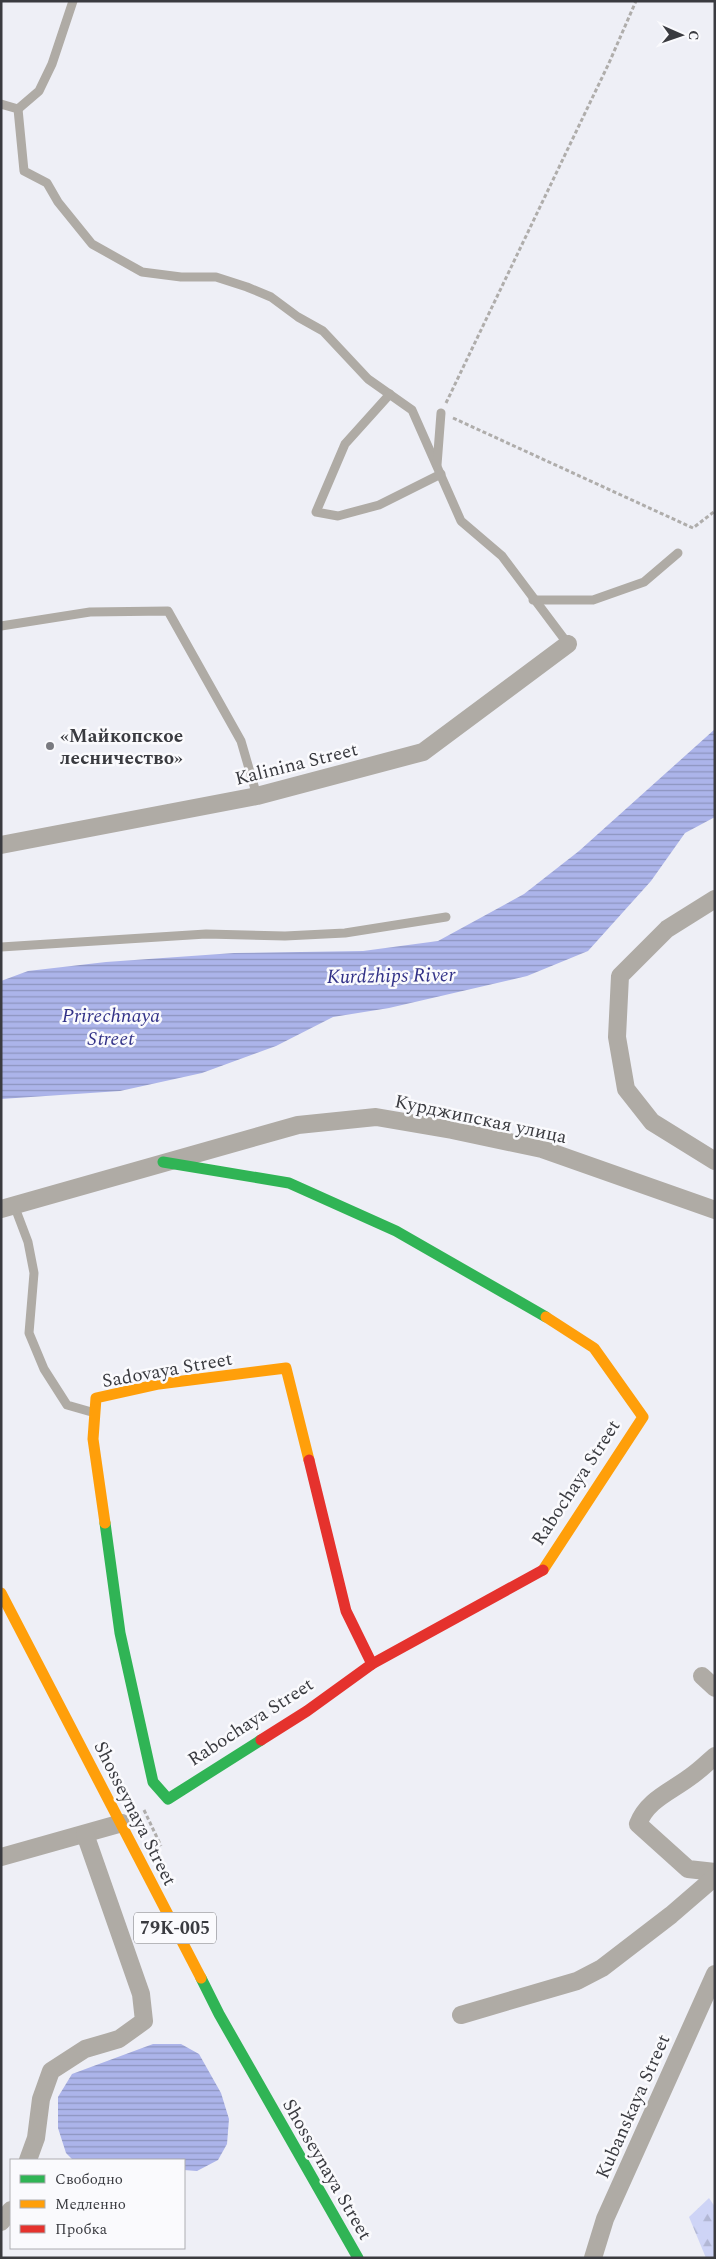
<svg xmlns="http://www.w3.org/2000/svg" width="716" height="2259" viewBox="0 0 716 2259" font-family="Spectral,serif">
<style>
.forest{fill:url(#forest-firs)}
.water{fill:url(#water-rules)}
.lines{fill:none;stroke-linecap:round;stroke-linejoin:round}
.path{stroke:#afadab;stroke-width:3;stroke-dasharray:4 2.5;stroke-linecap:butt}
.lane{stroke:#afaba5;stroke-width:9}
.street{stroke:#afaba5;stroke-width:18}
.fast{stroke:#30b455;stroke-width:11}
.slow{stroke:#ff9f0a;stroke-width:11}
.jam{stroke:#e5322d;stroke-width:11}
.poi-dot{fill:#797a80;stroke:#fafafd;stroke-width:2}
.labels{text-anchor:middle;stroke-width:5;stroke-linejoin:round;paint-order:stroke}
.shield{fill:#fafafd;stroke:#747479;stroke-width:1}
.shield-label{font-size:18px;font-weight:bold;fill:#3a3b40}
.poi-label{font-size:19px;font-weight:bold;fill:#3a3b40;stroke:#fafafd;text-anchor:start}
.street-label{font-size:19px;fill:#3a3b40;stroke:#fafafd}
.water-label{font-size:20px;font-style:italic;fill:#323288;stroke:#fafafd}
</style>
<defs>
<pattern id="forest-firs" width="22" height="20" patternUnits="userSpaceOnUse" patternTransform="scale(1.25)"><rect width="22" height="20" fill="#ced4f6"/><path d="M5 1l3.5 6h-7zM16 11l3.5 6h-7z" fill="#b2b7d4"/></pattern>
<pattern id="water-rules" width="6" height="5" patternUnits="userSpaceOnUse" patternTransform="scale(1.25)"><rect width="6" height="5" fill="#acb4ea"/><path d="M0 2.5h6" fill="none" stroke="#8d94bf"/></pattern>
</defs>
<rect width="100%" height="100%" fill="#eeeff6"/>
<polygon class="forest" points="709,2198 715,2207 715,2258 706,2258 689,2217"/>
<g class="water">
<polygon points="715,729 715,817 685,833 651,881 588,951 527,976 389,1008 333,1017 276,1046 202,1073 120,1091 1,1099 1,981 28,971 106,962 234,953 363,951 438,941 524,894 579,851"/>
<polygon points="153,2044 181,2044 199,2054 221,2093 229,2119 227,2144 218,2160 197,2171 184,2170 184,2160 73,2160 66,2153 58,2128 58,2097 72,2074"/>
</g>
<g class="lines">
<g class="path">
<polyline points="446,403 609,63 636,1"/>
<polyline points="453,418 693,528 715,511"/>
<polyline points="144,1810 161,1846"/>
</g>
<g class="lane">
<polyline points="1,104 18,109 24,171 47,183 58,202 92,244 142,272 181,277 216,277 247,287 271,297 298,317 323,331 368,379 412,410 461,521 502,556 568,644"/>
<polyline points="18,109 39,91 52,64 73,1"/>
<polyline points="390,394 345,444 316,512 338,516 379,505 441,474"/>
<polyline points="437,465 441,413"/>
<polyline points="533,600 593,600 644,582 678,553"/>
<polyline points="1,626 90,612 168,611 241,741 257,796"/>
<polyline points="1,947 206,934 285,936 345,933 446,917"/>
<polyline points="14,1205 28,1242 34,1273 29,1333 44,1369 67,1405 95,1413"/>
</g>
<g class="street">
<polyline points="1,845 257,796 423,752 568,644"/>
<polyline points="715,899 667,929 620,976 617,1037 626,1089 652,1122 715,1161"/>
<polyline points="1,1209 298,1125 376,1117 452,1130 542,1149 715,1210"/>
<polyline points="702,1676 715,1688"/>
<path d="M 715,1756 C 707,1763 699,1771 690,1777 C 670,1792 647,1800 638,1824 L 688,1869 L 715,1872"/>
<polyline points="1,1857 122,1823"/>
<polyline points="461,2015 577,1981 602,1968 671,1915 715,1877"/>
<polyline points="28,2160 36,2138 41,2099 51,2071 85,2049 119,2039 144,2021 141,1994 85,1834"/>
<polyline points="1,2222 11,2210"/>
<polyline points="593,2258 605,2219 715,1974"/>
</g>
<g class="fast">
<polyline points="163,1162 289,1183 396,1231 546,1317"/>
<polyline points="105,1523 120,1633 153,1782 168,1799 261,1740"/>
<polyline points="201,1978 219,2014 358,2258"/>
</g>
<g class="slow">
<polyline points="105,1523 93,1439 96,1398 159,1384 286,1368 309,1460"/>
<polyline points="543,1570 643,1417 594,1348 546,1317"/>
<polyline points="1,1593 201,1978"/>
</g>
<g class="jam">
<polyline points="309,1460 346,1611 372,1664"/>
<polyline points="261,1740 307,1711 372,1664 543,1570"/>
</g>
</g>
<circle class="poi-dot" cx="50" cy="746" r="5"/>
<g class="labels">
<rect class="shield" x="134" y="1912.5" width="82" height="31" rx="4"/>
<g class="shield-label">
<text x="175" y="1934">79К-005</text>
</g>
<g class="poi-label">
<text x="60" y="742">«Майкопское<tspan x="60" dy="22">лесничество»</tspan></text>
</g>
<g class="street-label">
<text transform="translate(296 763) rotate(-14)" y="7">Kalinina Street</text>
<text transform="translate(481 1118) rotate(12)" y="7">Курджипская улица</text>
<text transform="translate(167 1369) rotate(-10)" y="7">Sadovaya Street</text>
<text transform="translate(575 1482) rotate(-57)" y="7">Rabochaya Street</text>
<text transform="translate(250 1721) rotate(-33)" y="7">Rabochaya Street</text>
<text transform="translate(136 1813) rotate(63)" y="7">Shosseynaya Street</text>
<text transform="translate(632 2106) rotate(-66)" y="7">Kubanskaya Street</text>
<text transform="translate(328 2169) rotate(60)" y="7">Shosseynaya Street</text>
</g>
<g class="water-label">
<text transform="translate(391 975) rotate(-1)" y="7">Kurdzhips River</text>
<text x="111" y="1022">Prirechnaya<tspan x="111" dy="23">Street</tspan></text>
</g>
</g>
<rect width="716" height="2259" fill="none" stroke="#3a3b40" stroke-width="5"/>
<rect x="10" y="2159" width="175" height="90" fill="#fafafd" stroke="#adaeb1"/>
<rect x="20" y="2175" width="25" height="8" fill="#30b455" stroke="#adaeb1"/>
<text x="55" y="2184" font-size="15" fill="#3a3b40">Свободно</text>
<rect x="20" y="2200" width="25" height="8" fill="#ff9f0a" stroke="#adaeb1"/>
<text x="55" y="2209" font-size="15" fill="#3a3b40">Медленно</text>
<rect x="20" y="2225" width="25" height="8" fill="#e5322d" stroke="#adaeb1"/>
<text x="55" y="2234" font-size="15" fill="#3a3b40">Пробка</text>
<g transform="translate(681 35) rotate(92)" stroke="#fafafd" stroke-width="4" paint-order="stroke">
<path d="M0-4L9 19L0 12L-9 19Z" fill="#3a3b40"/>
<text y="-8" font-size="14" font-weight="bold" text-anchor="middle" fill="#3a3b40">С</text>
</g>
</svg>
